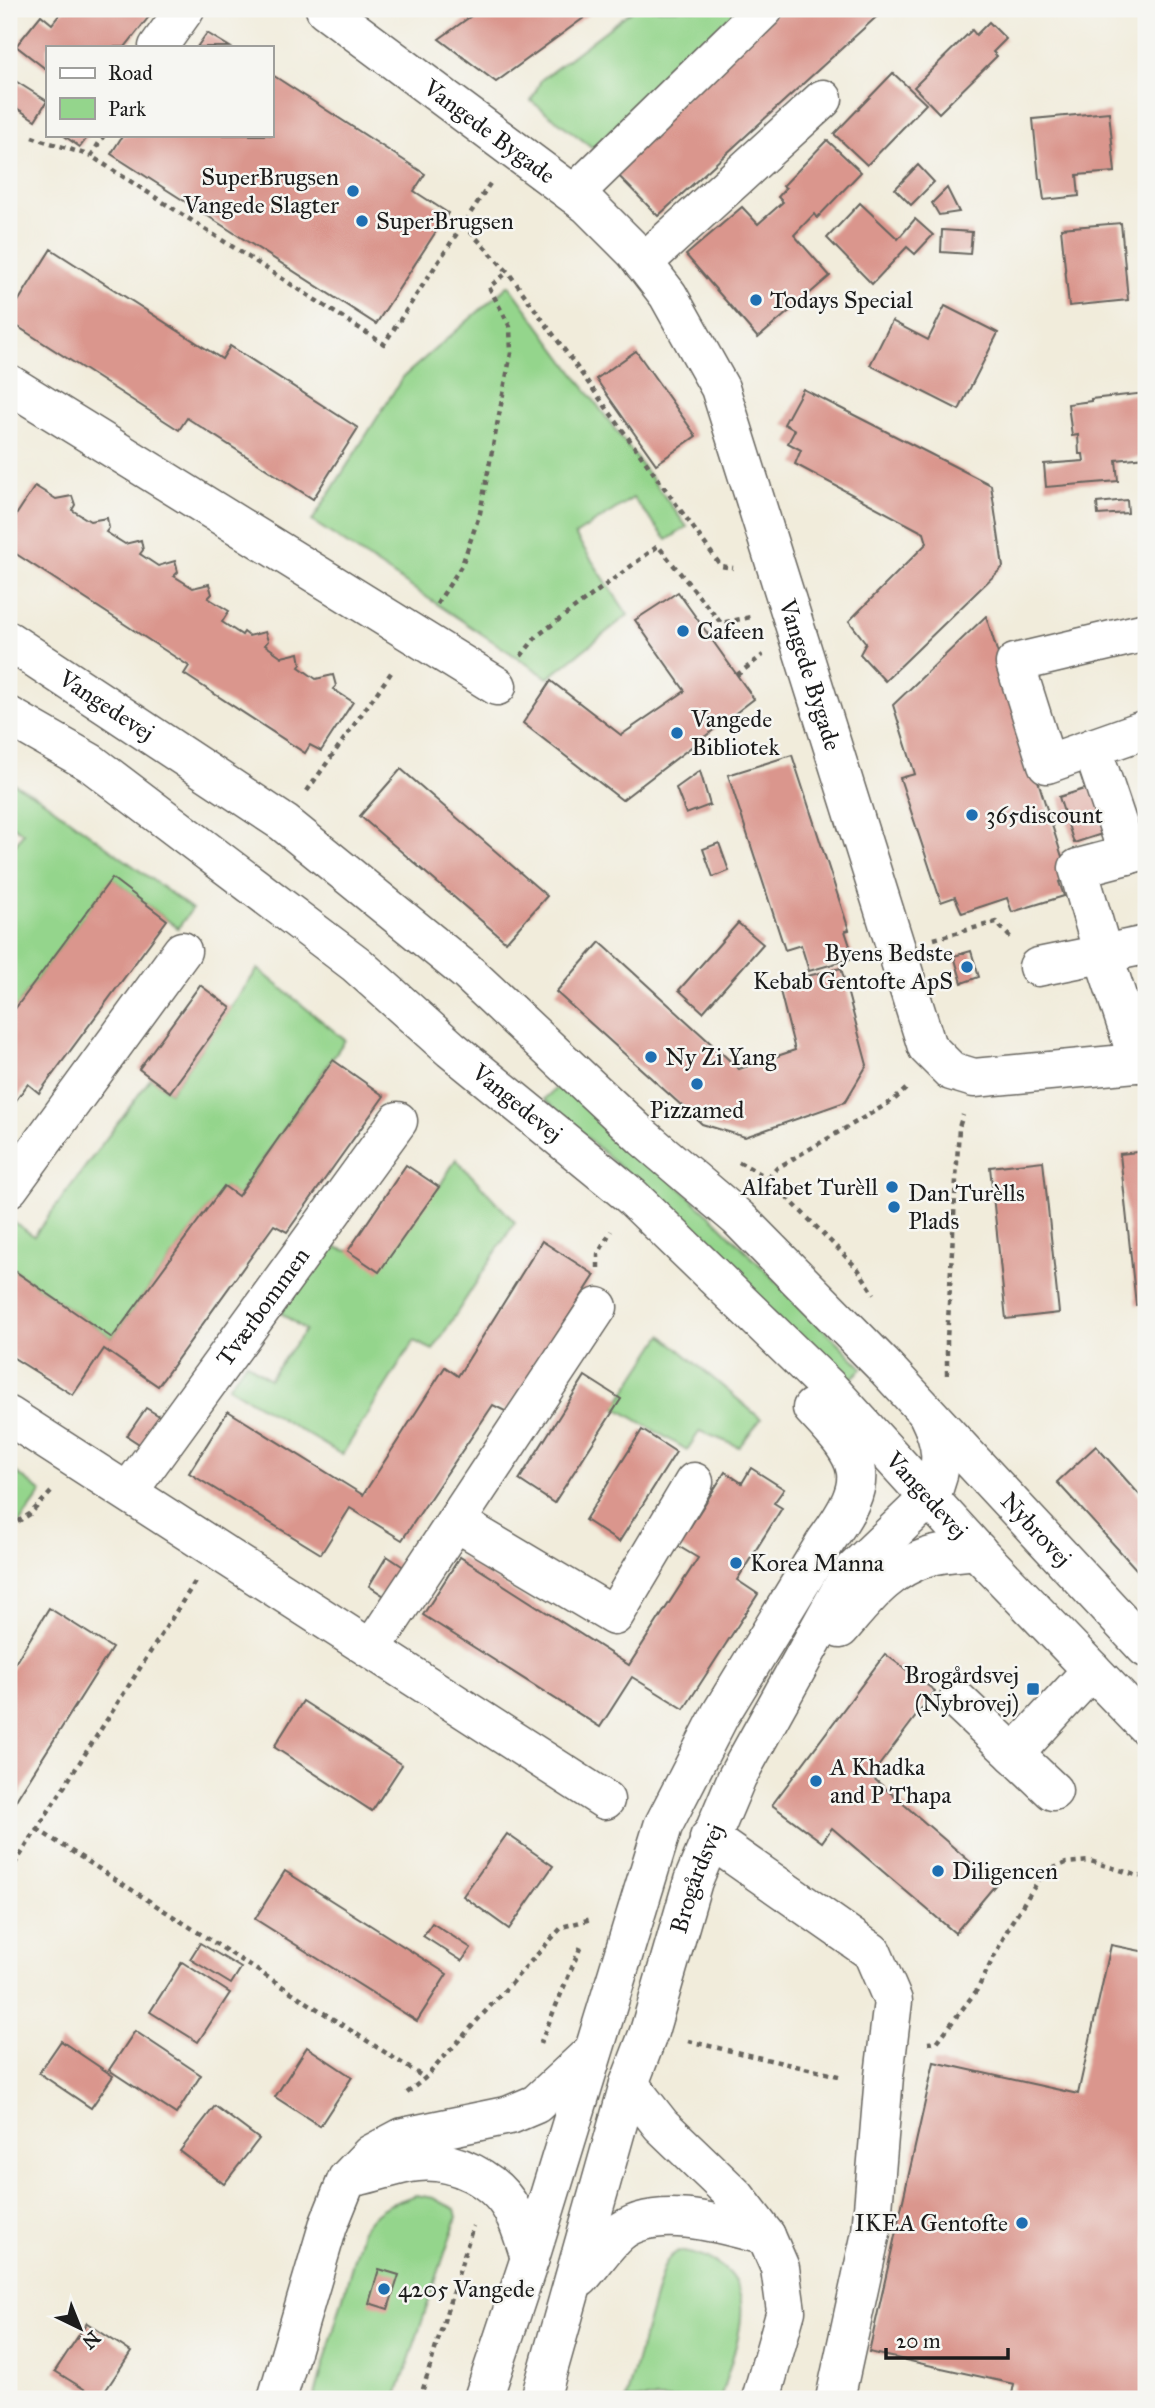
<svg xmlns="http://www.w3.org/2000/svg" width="1155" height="2408" viewBox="0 0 1155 2408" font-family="'IM FELL Great Primer',serif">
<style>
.green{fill:#94d58c;stroke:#587854;stroke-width:2}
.building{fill:#da968d}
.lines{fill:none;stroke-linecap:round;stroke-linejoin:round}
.minor-casing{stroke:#67655f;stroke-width:41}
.path{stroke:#67655f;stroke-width:4.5;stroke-dasharray:5 5;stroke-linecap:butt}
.minor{stroke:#fff;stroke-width:38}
.poi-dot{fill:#1f6fb2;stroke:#f6f6f2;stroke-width:2.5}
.labels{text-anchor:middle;stroke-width:5;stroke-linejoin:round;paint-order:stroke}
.street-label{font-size:24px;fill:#1c1c1c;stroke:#f6f6f2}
.poi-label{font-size:24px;fill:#1c1c1c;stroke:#f6f6f2;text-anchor:start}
</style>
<rect width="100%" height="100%" fill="#f6f6f2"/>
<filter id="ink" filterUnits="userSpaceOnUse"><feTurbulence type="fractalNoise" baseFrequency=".0143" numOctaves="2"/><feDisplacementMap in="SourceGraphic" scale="14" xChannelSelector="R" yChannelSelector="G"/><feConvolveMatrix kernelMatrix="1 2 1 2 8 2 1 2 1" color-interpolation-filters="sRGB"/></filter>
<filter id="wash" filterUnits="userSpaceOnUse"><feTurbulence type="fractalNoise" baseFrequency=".00686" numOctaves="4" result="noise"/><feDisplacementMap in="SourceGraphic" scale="28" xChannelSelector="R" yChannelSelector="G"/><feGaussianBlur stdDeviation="1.57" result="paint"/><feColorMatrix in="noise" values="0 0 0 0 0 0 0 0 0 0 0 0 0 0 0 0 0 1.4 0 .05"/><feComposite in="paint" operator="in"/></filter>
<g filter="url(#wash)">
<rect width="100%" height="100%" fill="#f1ecdb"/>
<g class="green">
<polygon points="634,9 745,9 593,148 531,101 541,80"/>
<polygon points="509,285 687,527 667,540 633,498 575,535 628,615 548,678 312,521 403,377"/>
<polygon points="9,781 39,797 192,909 178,928 112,879 9,1017 9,853 23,833 9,823"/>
<polygon points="258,969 345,1040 238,1196 224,1187 112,1338 9,1267 9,1222 11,1220 34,1236 151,1078 170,1092"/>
<polygon points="563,1082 714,1219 863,1368 843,1386 698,1238 544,1099"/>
<polygon points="456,1159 515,1222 433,1350 414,1341 342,1455 228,1387 246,1362 269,1379 305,1330 281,1313 328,1245 348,1251 439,1187"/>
<polygon points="662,1335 761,1419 739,1447 700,1431 687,1450 615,1407"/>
<polygon points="9,1467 42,1492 9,1538"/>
<path d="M 416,2195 L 433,2198 L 455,2209 L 457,2217 L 396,2399 L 314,2399 L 362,2230 C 377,2206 391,2204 416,2195 Z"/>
<path d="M 678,2251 C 773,2265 738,2337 720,2399 L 626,2399 L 663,2269 L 670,2257 Z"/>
</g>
<g id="blocks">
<g class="building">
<polygon points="64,9 155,9 125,47 47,47 47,70 16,46 41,15 52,24"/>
<polygon points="481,9 596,9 496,82 439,39"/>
<polygon points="780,9 885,9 658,216 610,167"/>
<polygon points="989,22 1006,39 993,52 997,56 939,113 914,87 972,30 976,35"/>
<polygon points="207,33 230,47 197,47"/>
<polygon points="893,73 926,104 867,165 834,134"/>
<polygon points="271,74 425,174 414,191 448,213 376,324 111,154 123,135 271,135"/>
<polygon points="9,77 47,101 35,120 9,103"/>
<polygon points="1109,112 1115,172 1077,175 1079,196 1044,200 1041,179 1039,179 1033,119"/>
<polygon points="63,135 89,135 80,147"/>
<polygon points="827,140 861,172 817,218 814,214 794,235 830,276 758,338 686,255 742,207 758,224 783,202 778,197 786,188 783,186"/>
<polygon points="918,165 934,182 911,205 895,189"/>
<polygon points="947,188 959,212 939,215 932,203"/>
<polygon points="860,203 898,239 915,219 933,235 915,254 907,247 872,284 827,238"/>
<polygon points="1121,223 1128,300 1069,306 1061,228"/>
<polygon points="942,230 972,232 970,254 941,252"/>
<polygon points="51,249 222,359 230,346 358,428 313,499 187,418 179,430 9,321 9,316"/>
<polygon points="945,306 998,333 959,410 870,365 892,321 928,340"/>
<polygon points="636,351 696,436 656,464 596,379"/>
<polygon points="803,389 991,485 1003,567 885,681 860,654 866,643 849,621 927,543 924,533 795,464 801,450 788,443 795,430 784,424"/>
<polygon points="1146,393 1146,457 1116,460 1118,481 1046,487 1044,464 1084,461 1083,454 1079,454 1078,435 1072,436 1068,404 1091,401 1091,399"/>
<polygon points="35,486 56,499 72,496 75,505 72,510 90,521 107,518 109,528 106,532 125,544 141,540 143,550 140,554 158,566 175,561 178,572 174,576 193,588 209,584 212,594 208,598 229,611 222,622 242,635 244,632 249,636 265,632 268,641 265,645 282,657 299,653 301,664 299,667 316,679 333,675 336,686 333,689 353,702 321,751 310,745 305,753 184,674 189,666 10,550 15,542 9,538 9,526"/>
<polygon points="1127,500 1128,513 1098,515 1097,503"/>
<polygon points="678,592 754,699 622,800 523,723 551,681 621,735 685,691 635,620"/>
<polygon points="986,616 1069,879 1059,882 1064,896 1012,912 1007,898 962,913 955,897 941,902 900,778 915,774 893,705"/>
<polygon points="792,755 849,930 845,931 854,958 809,971 801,945 785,950 728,775"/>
<polygon points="401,769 547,896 506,942 360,816"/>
<polygon points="700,771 710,805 686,814 676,788"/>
<polygon points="1097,785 1111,831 1074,843 1059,797"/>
<polygon points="719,843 729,871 713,877 703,849"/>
<polygon points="112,878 167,920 39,1093 28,1084 9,1110 9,1017"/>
<polygon points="738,923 763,944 703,1012 679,990"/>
<polygon points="600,942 739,1069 795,1050 778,983 841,968 867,1065 845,1102 745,1137 702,1124 556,992"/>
<polygon points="971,951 979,977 962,983 954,956"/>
<polygon points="200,985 231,1008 170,1092 139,1069"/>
<polygon points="333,1060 384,1096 287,1232 274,1225 158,1386 104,1349 73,1395 9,1355 9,1267 112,1338 224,1186 238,1196"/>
<polygon points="1146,1151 1146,1304 1136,1305 1120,1154"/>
<polygon points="1043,1161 1059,1313 1006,1319 990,1167"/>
<polygon points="406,1165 439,1187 379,1272 348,1251"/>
<polygon points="542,1241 595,1275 507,1412 493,1405 402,1540 350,1508 321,1554 189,1473 228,1411 363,1495 445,1367 458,1376"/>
<polygon points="585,1376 621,1399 554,1503 519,1480"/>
<polygon points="146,1408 166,1420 147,1449 127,1436"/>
<polygon points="642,1430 676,1452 619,1542 585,1520"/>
<polygon points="1096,1446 1146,1502 1146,1580 1057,1482"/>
<polygon points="751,1468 784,1489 774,1503 782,1508 737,1580 758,1594 684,1709 632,1677 600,1727 423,1615 460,1557 629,1665 698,1558 678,1546 725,1472 742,1483"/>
<polygon points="387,1556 408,1570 389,1599 369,1586"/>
<polygon points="49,1608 112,1648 9,1811 9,1673"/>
<polygon points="885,1654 935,1691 871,1776 996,1884 955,1933 832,1828 822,1842 772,1805"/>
<polygon points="303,1701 402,1765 372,1811 274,1747"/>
<polygon points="507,1834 553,1866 509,1929 463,1896"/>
<polygon points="285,1871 447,1974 417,2021 255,1919"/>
<polygon points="432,1923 471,1948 462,1961 423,1936"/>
<polygon points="200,1943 241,1968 231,1984 190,1959"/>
<polygon points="1111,1945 1146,1952 1146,2399 1011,2399 1014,2384 869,2352 934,2062 1078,2094"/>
<polygon points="182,1962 230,1993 198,2042 150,2012"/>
<polygon points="135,2031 201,2075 176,2114 109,2070"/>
<polygon points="61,2041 113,2076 91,2108 39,2073"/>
<polygon points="307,2047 352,2077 320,2126 275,2097"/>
<polygon points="215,2106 259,2139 224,2184 180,2151"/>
<polygon points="379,2269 399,2275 388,2309 369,2303"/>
<polygon points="87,2323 131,2352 100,2399 55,2371"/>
</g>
</g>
</g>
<g filter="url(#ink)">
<use href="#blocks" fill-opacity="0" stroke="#67655f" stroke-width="2"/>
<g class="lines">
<g class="minor-casing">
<g id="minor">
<path id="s1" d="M 325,9 L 588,205 L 634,251 L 668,295 L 720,388 L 927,1047 L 951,1071 L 974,1078 L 1146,1062"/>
<polyline points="158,47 185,9"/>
<polyline points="574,194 764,9"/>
<polyline points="643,263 823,99"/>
<polyline points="9,384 497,686"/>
<polyline points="1146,632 1015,663 1047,764 1146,729"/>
<path id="s2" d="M 9,641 L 284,823 L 467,972 L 644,1138 L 738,1218 L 882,1364 L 1146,1648"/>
<path id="s3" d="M 9,716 L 91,763 L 356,964 L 451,1049 L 631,1196 L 828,1387 L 982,1556 L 1146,1726"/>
<polyline points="1092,748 1128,855"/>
<polyline points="1038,967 1146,945"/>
<polyline points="1139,1063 1103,954 1078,868 1146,850"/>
<polyline points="9,1188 182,951"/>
<polyline points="9,1416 605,1800"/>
<path id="s4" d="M 128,1492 L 398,1121"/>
<polyline points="456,1522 614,1616 694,1482"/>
<path d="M 840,1629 C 867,1598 887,1570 928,1557 C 943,1552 962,1552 977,1550"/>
<polyline points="372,1648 598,1307"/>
<polyline points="958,1701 1053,1791"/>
<polyline points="1014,1754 1092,1670"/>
<polyline points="709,1838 872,1952 893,2001 884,2076 871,2233 835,2399"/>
<polyline points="629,2084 661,2125 736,2197 766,2236 780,2268 786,2311 761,2399"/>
<path d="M 359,2176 C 378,2172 398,2164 417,2162 C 454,2158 496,2179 513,2212 C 521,2226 525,2243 530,2258"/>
<path d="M 580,2278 C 593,2264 605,2245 619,2233 C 655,2203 726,2225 766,2236"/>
<polyline points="277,2399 328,2226 347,2179 371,2154 403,2137 510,2115 536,2104 590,2054"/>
<path d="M 483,2399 L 530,2258 L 663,1826 L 720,1715 L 826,1541 C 873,1477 863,1462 812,1408"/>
<path id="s5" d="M 540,2399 L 629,2084 L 649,2032 L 693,1881 L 737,1777 L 844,1584 L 853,1571 L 930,1497 C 945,1466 943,1445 928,1415"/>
</g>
</g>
<g class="path">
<polyline points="104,135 91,156 384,344 491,182"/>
<polyline points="32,137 91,156"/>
<polyline points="463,224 508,272 721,566 733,568"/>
<polyline points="437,604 462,565 480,513 511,353 510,327 489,287 508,272"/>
<polyline points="521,656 537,636 658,546 721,623 751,617"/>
<polyline points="737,675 763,655"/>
<polyline points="307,791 393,670"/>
<polyline points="934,939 996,922 1011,938"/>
<polyline points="739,1162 768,1178 858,1269 874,1294"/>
<polyline points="768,1178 777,1168 894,1100 909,1086"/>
<polyline points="598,1268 598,1254 611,1231"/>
<polyline points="947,1375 947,1339 959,1127 963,1115"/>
<polyline points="9,1527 30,1514 53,1490"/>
<polyline points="37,1829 425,2078"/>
<polyline points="9,1873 195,1582"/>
<polyline points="688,2041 843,2077"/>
<polyline points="928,2043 937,2042 977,1990 1011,1923 1044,1872 1066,1863 1090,1861 1146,1878"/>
<polyline points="540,2044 581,1946"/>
<polyline points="407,2093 425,2078 562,1927 591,1919"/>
<polyline points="420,2399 473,2226"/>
</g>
<use href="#minor" class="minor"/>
</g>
</g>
<g class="poi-dot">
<circle cx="353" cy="191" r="7"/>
<circle cx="362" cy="221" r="7"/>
<circle cx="756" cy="300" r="7"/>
<circle cx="683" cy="631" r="7"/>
<circle cx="677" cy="733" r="7"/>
<circle cx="972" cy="815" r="7"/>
<circle cx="967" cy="967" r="7"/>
<circle cx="651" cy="1057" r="7"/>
<circle cx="697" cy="1084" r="7"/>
<circle cx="892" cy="1187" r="7"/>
<circle cx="894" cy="1207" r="7"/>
<circle cx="736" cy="1563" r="7"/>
<rect x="1026" y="1682" width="14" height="14" rx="3.5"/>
<circle cx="816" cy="1781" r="7"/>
<circle cx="938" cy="1871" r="7"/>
<circle cx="1022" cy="2223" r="7"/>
<circle cx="384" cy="2289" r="7"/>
</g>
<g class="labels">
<g class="street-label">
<text dy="8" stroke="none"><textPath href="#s1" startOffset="205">Vangede Bygade</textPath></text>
<text dy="8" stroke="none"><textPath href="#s1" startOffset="856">Vangede Bygade</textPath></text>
<text dy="8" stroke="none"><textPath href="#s2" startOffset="117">Vangedevej</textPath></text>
<text dy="8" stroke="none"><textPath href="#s3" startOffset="640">Vangedevej</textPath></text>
<text dy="8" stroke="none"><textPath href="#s4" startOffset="229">Tværbommen</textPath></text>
<text dy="8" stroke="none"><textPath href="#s3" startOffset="1208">Vangedevej</textPath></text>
<text dy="8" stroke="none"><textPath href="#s2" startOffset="1363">Nybrovej</textPath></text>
<text dy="8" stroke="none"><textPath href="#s5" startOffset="544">Brogårdsvej</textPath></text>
</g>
<g class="poi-label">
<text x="339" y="185" text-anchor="end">SuperBrugsen<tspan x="339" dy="28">Vangede Slagter</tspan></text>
<text x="376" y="229">SuperBrugsen</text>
<text x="770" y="308">Todays Special</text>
<text x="697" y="639">Cafeen</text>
<text x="691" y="727">Vangede<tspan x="691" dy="28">Bibliotek</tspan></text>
<text x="986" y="823">365discount</text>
<text x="953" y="961" text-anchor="end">Byens Bedste<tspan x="953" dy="28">Kebab Gentofte ApS</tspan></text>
<text x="665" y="1065">Ny Zi Yang</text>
<text x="697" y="1118" text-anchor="middle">Pizzamed</text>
<text x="878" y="1195" text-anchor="end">Alfabet Turèll</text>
<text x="908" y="1201">Dan Turèlls<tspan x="908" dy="28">Plads</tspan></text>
<text x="750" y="1571">Korea Manna</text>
<text x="1019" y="1683" text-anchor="end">Brogårdsvej<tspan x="1019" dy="28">(Nybrovej)</tspan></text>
<text x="830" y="1775">A Khadka<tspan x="830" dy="28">and P Thapa</tspan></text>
<text x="952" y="1879">Diligencen</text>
<text x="1008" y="2231" text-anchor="end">IKEA Gentofte</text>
<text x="398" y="2297">4205 Vangede</text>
</g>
</g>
<rect width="1155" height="2408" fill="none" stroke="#f6f6f2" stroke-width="35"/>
<rect x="46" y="46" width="228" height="91" fill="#f6f6f2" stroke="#9f9f9c" stroke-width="2"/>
<rect x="60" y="68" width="35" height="10" fill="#ffffff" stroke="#9f9f9c" stroke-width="2"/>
<text x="108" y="80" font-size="21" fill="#1c1c1c">Road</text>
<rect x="60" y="98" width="35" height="21" fill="#94d58c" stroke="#9f9f9c" stroke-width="2"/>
<text x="108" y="116" font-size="21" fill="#1c1c1c">Park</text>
<g transform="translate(80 2328) rotate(137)" stroke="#f6f6f2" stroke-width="5" paint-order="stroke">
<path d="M0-5L12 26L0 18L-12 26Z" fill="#1c1c1c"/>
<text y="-10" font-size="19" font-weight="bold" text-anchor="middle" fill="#1c1c1c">N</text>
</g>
<path d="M886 2348v10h122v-10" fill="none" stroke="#1c1c1c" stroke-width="3.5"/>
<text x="896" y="2348" font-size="21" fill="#1c1c1c" stroke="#f6f6f2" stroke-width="5" paint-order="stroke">20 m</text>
</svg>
